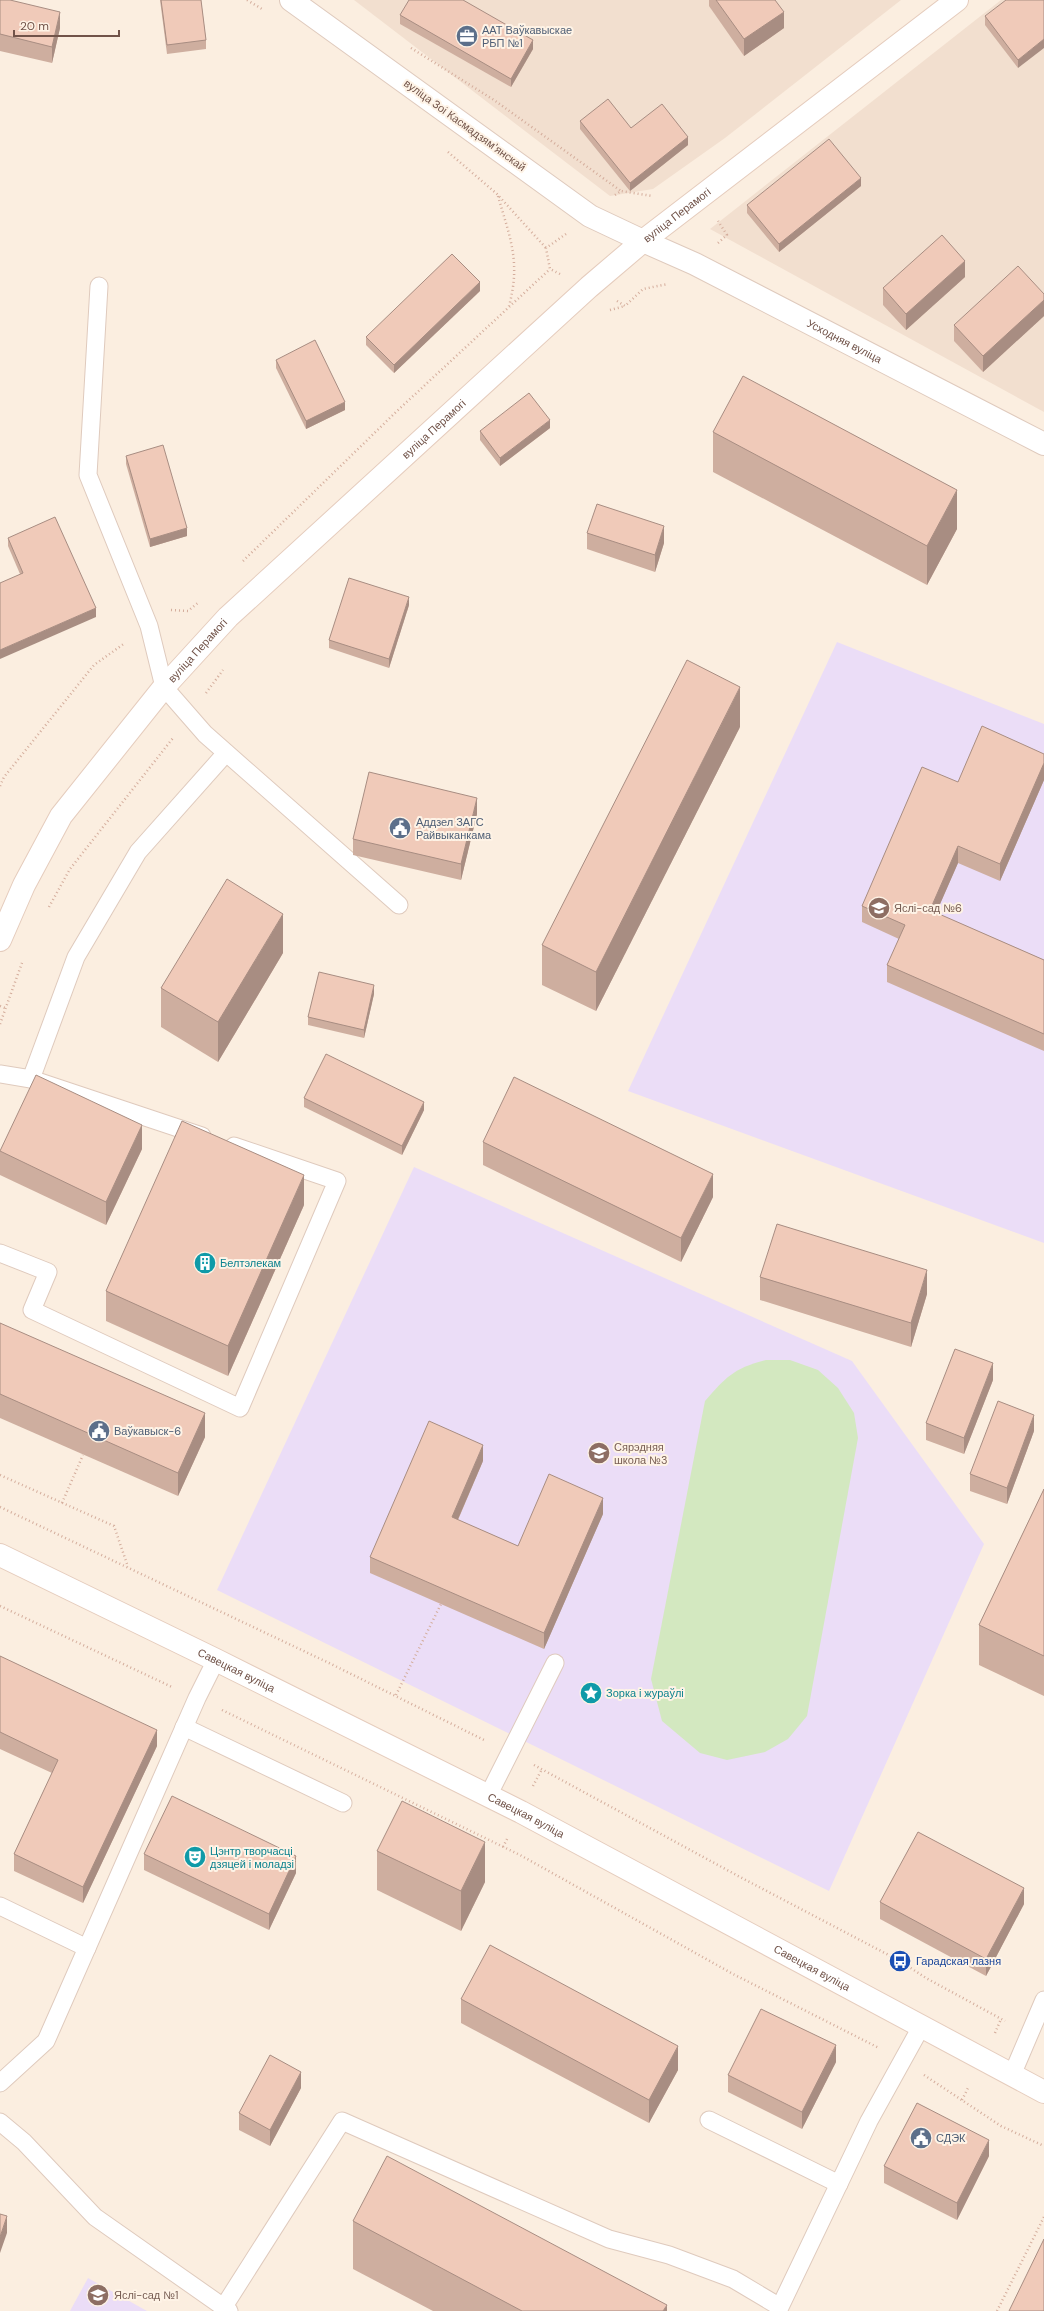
<svg xmlns="http://www.w3.org/2000/svg" width="1044" height="2311" viewBox="0 0 1044 2311" font-family="'DM Sans',sans-serif">
<style>
.residential{fill:#f2dfcf}
.education{fill:#ebddf7}
.green{fill:#d3e8c0}
.lines{fill:none;stroke-linecap:round;stroke-linejoin:round}
.service-casing{stroke:#dfcabd;stroke-width:19}
.minor-casing{stroke:#dfcabd;stroke-width:24}
.tertiary-casing{stroke:#dfcabd;stroke-width:24}
.secondary-casing{stroke:#e5ccbd;stroke-width:24}
.path{stroke:#d4ad9c;stroke-width:2.5;stroke-dasharray:1 3;stroke-linecap:butt}
.service{stroke:#fff;stroke-width:17}
.minor{stroke:#fff;stroke-width:22}
.tertiary{stroke:#fff;stroke-width:22}
.secondary{stroke:#fff;stroke-width:22}
.wall{fill:#ceae9f}
.shaded-wall{fill:#a88d82}
.building{fill:#f0cab9;stroke:#a88d82}
.labels{text-anchor:middle;stroke-width:4;stroke-linejoin:round;paint-order:stroke}
.service-label{font-size:11px;fill:#4e5e75;stroke:#fef3e6;text-anchor:start}
.street-label{font-size:11px;fill:#715349;stroke:#fef3e6}
.education-label{font-size:11px;fill:#785e54;stroke:#fef3e6;text-anchor:start}
.culture-label{font-size:11px;fill:#0d838f;stroke:#fef3e6;text-anchor:start}
.transit-label{font-size:11px;fill:#164399;stroke:#fef3e6;text-anchor:start}
</style>
<rect width="100%" height="100%" fill="#fbeee0"/>
<g class="residential">
<polygon points="354,0 901,0 725,138 653,189 610,196"/>
<polygon points="1001,0 1044,0 1044,412 710,229"/>
</g>
<g class="education">
<polygon points="837,642 1044,724 1044,1243 628,1091"/>
<polygon points="414,1167 852,1361 984,1544 829,1891 217,1590"/>
<polygon points="88,2278 147,2311 70,2311"/>
</g>
<path class="green" d="M 766,1360 L 790,1360 L 818,1370 L 838,1388 L 854,1413 L 858,1438 L 807,1716 L 788,1739 L 765,1752 L 727,1760 L 700,1753 L 662,1721 L 651,1679 L 705,1401 C 726,1377 734,1368 766,1360 Z"/>
<g class="lines">
<g class="service-casing">
<g id="service">
<polyline points="99,286 88,475 149,626 164,687 205,734 399,905"/>
<polyline points="0,1074 31,1079 202,1136"/>
<polyline points="31,1079 76,957 138,852 226,753"/>
<polyline points="0,1253 48,1272 32,1310 240,1408 337,1181 234,1146"/>
<polyline points="184,1727 343,1803"/>
<polyline points="488,1796 555,1663"/>
<polyline points="0,1906 87,1948"/>
<polyline points="1012,2075 1044,2000"/>
<polyline points="0,2083 46,2041 197,1698 216,1660"/>
<polyline points="709,2120 839,2184"/>
<polyline points="0,2122 24,2142 95,2217 229,2311"/>
<polyline points="223,2308 342,2121 609,2239 669,2255 733,2279 780,2307 869,2121 921,2027"/>
</g>
</g>
<g class="minor-casing">
<g id="minor">
<path id="s1" d="M 643,241 L 695,264 L 1044,444"/>
</g>
</g>
<g class="tertiary-casing">
<polyline id="tertiary" points="291,0 590,216 643,241"/>
</g>
<g class="secondary-casing">
<g id="secondary">
<path id="s2" d="M 0,940 L 24,885 L 61,816 L 164,687 L 228,617 L 589,287 L 643,241 L 957,0"/>
<path id="s3" d="M 0,1555 L 216,1660 L 521,1812 L 1044,2092"/>
</g>
</g>
<g class="path">
<polyline points="247,0 262,9"/>
<polyline points="411,48 494,100 621,191"/>
<polyline points="448,152 497,194 546,248"/>
<polyline points="615,195 621,191 652,196"/>
<path d="M 498,196 C 510,238 521,262 509,306"/>
<polyline points="718,243 727,235 718,221"/>
<polyline points="560,274 550,269 546,248 566,234"/>
<polyline points="617,301 625,306 643,289 668,284"/>
<polyline points="610,310 625,306"/>
<polyline points="243,561 397,411 550,269"/>
<polyline points="171,610 188,611 199,602"/>
<polyline points="206,693 223,670"/>
<polyline points="0,786 4,777 94,665 125,643"/>
<polyline points="49,907 70,869 173,738"/>
<polyline points="0,1006 5,1008"/>
<polyline points="0,1024 23,960"/>
<polyline points="0,1475 114,1526 128,1567"/>
<polyline points="62,1503 83,1455"/>
<polyline points="0,1507 329,1663 486,1741"/>
<polyline points="0,1606 172,1687"/>
<polyline points="396,1695 441,1604"/>
<polyline points="222,1710 520,1855 733,1974 879,2048"/>
<polyline points="534,1765 740,1877 900,1961 926,1978 1005,2021"/>
<polyline points="533,1786 542,1769"/>
<polyline points="503,1847 508,1837"/>
<polyline points="995,2033 1001,2019"/>
<polyline points="924,2075 1001,2126 1044,2146"/>
<polyline points="962,2100 969,2086"/>
<polyline points="997,2311 1044,2217"/>
</g>
<use href="#service" class="service"/>
<use href="#minor" class="minor"/>
<use href="#tertiary" class="tertiary"/>
<use href="#secondary" class="secondary"/>
</g>
<g class="wall">
<polygon points="0,0 60,28 52,63 0,51"/>
<polygon points="160,0 201,0 206,40 206,49 167,54"/>
<polygon points="709,0 775,0 784,28 744,56 709,6"/>
<polygon points="1044,0 1018,68 985,25 985,16"/>
<polygon points="400,15 533,49 511,87 400,24"/>
<polygon points="580,121 631,128 688,145 630,191 580,129"/>
<polygon points="861,186 779,252 747,213 747,205"/>
<polygon points="965,277 906,330 883,305 883,288"/>
<polygon points="480,291 394,373 366,345 366,337"/>
<polygon points="1044,294 1044,316 983,372 954,341 954,325"/>
<polygon points="276,360 345,410 306,429 276,368"/>
<polygon points="550,428 500,466 480,440 480,431"/>
<polygon points="713,432 957,529 927,585 713,472"/>
<polygon points="126,456 187,536 150,547 126,464"/>
<polygon points="587,533 664,543 655,572 587,549"/>
<polygon points="8,538 96,617 20,574 8,546"/>
<polygon points="409,605 389,668 329,648 329,640"/>
<polygon points="740,727 596,1011 542,985 542,945"/>
<polygon points="1044,754 1044,780 1000,881 958,863 936,913 1044,960 1044,1051 887,982 887,965 899,939 862,922 862,906 958,782"/>
<polygon points="477,814 461,880 353,855 353,839"/>
<polygon points="283,953 218,1062 161,1027 161,988"/>
<polygon points="374,994 364,1038 308,1025 308,1017"/>
<polygon points="304,1098 424,1110 402,1155 304,1107"/>
<polygon points="483,1142 713,1197 681,1262 483,1165"/>
<polygon points="142,1149 106,1225 0,1175 0,1151"/>
<polygon points="304,1205 228,1376 106,1321 106,1291"/>
<polygon points="760,1277 927,1294 911,1347 760,1300"/>
<polygon points="0,1323 205,1437 178,1496 0,1418"/>
<polygon points="993,1380 964,1454 926,1440 926,1423"/>
<polygon points="1034,1431 1007,1504 970,1491 970,1474"/>
<polygon points="483,1461 458,1520 518,1546 603,1514 544,1649 370,1573 370,1557"/>
<polygon points="1044,1489 1044,1696 979,1665 979,1625"/>
<polygon points="0,1656 157,1746 83,1903 14,1871 14,1854 52,1773 0,1749"/>
<polygon points="377,1851 485,1882 461,1931 377,1890"/>
<polygon points="144,1854 296,1873 269,1930 144,1870"/>
<polygon points="880,1902 1024,1904 986,1976 880,1919"/>
<polygon points="461,1999 678,2070 649,2123 461,2023"/>
<polygon points="836,2062 802,2129 728,2092 728,2075"/>
<polygon points="301,2088 270,2146 239,2130 239,2113"/>
<polygon points="989,2156 957,2220 884,2183 884,2166"/>
<polygon points="353,2221 667,2311 433,2311 353,2269"/>
</g>
<g class="shaded-wall">
<polygon points="60,12 60,28 52,63 52,47"/>
<polygon points="784,12 784,28 744,56 744,39"/>
<polygon points="1044,39 1044,48 1018,68 1018,60"/>
<polygon points="533,40 533,49 511,87 511,79"/>
<polygon points="688,137 688,145 630,191 630,183"/>
<polygon points="861,178 861,186 779,252 779,244"/>
<polygon points="965,261 965,277 906,330 906,314"/>
<polygon points="480,282 480,291 394,373 394,365"/>
<polygon points="1044,300 1044,316 983,372 983,356"/>
<polygon points="345,402 345,410 306,429 306,421"/>
<polygon points="550,420 550,428 500,466 500,458"/>
<polygon points="957,490 957,529 927,585 927,546"/>
<polygon points="664,526 664,543 655,572 655,555"/>
<polygon points="187,528 187,536 150,547 150,539"/>
<polygon points="409,597 409,605 389,668 389,659"/>
<polygon points="96,608 96,617 0,659 0,650"/>
<polygon points="740,687 740,727 596,1011 596,972"/>
<polygon points="1044,763 1044,780 1000,881 1000,864"/>
<polygon points="477,798 477,814 461,880 461,864"/>
<polygon points="958,846 958,863 930,927 930,910"/>
<polygon points="283,914 283,953 218,1062 218,1022"/>
<polygon points="374,985 374,994 364,1038 364,1030"/>
<polygon points="424,1102 424,1110 402,1155 402,1146"/>
<polygon points="142,1125 142,1149 106,1225 106,1202"/>
<polygon points="713,1174 713,1197 681,1262 681,1238"/>
<polygon points="304,1175 304,1205 228,1376 228,1346"/>
<polygon points="927,1270 927,1294 911,1347 911,1323"/>
<polygon points="993,1363 993,1380 964,1454 964,1438"/>
<polygon points="205,1413 205,1437 178,1496 178,1473"/>
<polygon points="1034,1415 1034,1431 1007,1504 1007,1488"/>
<polygon points="483,1445 483,1461 452,1533 452,1517"/>
<polygon points="603,1498 603,1514 544,1649 544,1633"/>
<polygon points="157,1730 157,1746 83,1903 83,1887"/>
<polygon points="485,1842 485,1882 461,1931 461,1891"/>
<polygon points="296,1856 296,1873 269,1930 269,1914"/>
<polygon points="1024,1888 1024,1904 986,1976 986,1959"/>
<polygon points="836,2045 836,2062 802,2129 802,2112"/>
<polygon points="678,2046 678,2070 649,2123 649,2100"/>
<polygon points="301,2072 301,2088 270,2146 270,2130"/>
<polygon points="989,2140 989,2156 957,2220 957,2203"/>
<polygon points="7,2216 7,2233 0,2253 0,2237"/>
<polygon points="667,2305 667,2311 663,2311"/>
</g>
<g class="building">
<polygon points="0,0 10,0 60,12 52,47 0,34"/>
<polygon points="161,0 201,0 206,40 167,45"/>
<polygon points="409,0 463,0 533,40 511,79 400,15"/>
<polygon points="716,0 775,0 784,12 744,39"/>
<polygon points="1006,0 1044,0 1044,39 1018,60 985,16"/>
<polygon points="608,99 631,128 662,104 688,137 630,183 580,121"/>
<polygon points="829,139 861,178 779,244 747,205"/>
<polygon points="942,235 965,261 906,314 883,288"/>
<polygon points="452,254 480,282 394,365 366,337"/>
<polygon points="1018,266 1044,294 1044,300 983,356 954,325"/>
<polygon points="315,340 345,402 306,421 276,360"/>
<polygon points="743,376 957,490 927,546 713,432"/>
<polygon points="529,393 550,420 500,458 480,431"/>
<polygon points="163,445 187,528 150,539 126,456"/>
<polygon points="597,504 664,526 655,555 587,533"/>
<polygon points="55,517 96,608 0,650 0,583 23,573 8,538"/>
<polygon points="349,578 409,597 389,659 329,640"/>
<polygon points="687,660 740,687 596,972 542,945"/>
<polygon points="982,726 1044,754 1044,763 1000,864 958,846 930,910 1044,960 1044,1034 887,965 905,925 862,906 922,767 958,782"/>
<polygon points="369,772 477,798 461,864 353,839"/>
<polygon points="227,879 283,914 218,1022 161,988"/>
<polygon points="319,972 374,985 364,1030 308,1017"/>
<polygon points="326,1054 424,1102 402,1146 304,1098"/>
<polygon points="36,1075 142,1125 106,1202 0,1151"/>
<polygon points="514,1077 713,1174 681,1238 483,1142"/>
<polygon points="182,1121 304,1175 228,1346 106,1291"/>
<polygon points="777,1224 927,1270 911,1323 760,1277"/>
<polygon points="0,1323 205,1413 178,1473 0,1394"/>
<polygon points="955,1349 993,1363 964,1438 926,1423"/>
<polygon points="998,1401 1034,1415 1007,1488 970,1474"/>
<polygon points="429,1421 483,1445 452,1517 518,1546 549,1474 603,1498 544,1633 370,1557"/>
<polygon points="1044,1489 1044,1656 979,1625"/>
<polygon points="0,1656 157,1730 83,1887 14,1854 58,1760 0,1732"/>
<polygon points="172,1796 296,1856 269,1914 144,1854"/>
<polygon points="402,1801 485,1842 461,1891 377,1851"/>
<polygon points="918,1832 1024,1888 986,1959 880,1902"/>
<polygon points="490,1945 678,2046 649,2100 461,1999"/>
<polygon points="761,2009 836,2045 802,2112 728,2075"/>
<polygon points="270,2055 301,2072 270,2130 239,2113"/>
<polygon points="917,2103 989,2140 957,2203 884,2166"/>
<polygon points="387,2156 667,2305 663,2311 522,2311 353,2221"/>
<polygon points="0,2214 7,2216 0,2237"/>
<polygon points="1044,2239 1044,2311 1009,2311"/>
</g>
<defs>
<g id="office-disc" transform="scale(1.15)"><circle r="9.5" fill="#5c6f8a" stroke="#fef3e6"/><path d="M-6-3h4V-5.5h4V-3h4V5H-6ZM-1-4.5V-3h2v-1.5ZM-6 0V1H6V0Z" fill="#fff"/></g>
<g id="civic-disc" transform="scale(1.15)"><circle r="9.5" fill="#5c6f8a" stroke="#fef3e6"/><path d="M-.6-6.5H3V-4.5H.6V-3L4-1V1h2V6H-6V1h2V-1L-.6-3ZM-1.2 2.5V6h2.4V2.5Z" fill="#fff"/></g>
<g id="school-disc" transform="scale(1.15)"><circle r="9.5" fill="#8d6e63" stroke="#fef3e6"/><path d="M0-5L7-2L0 1L-7-2ZM-4 1L0 2.5L4 1V4Q0 6-4 4Z" fill="#fff"/></g>
<g id="building-disc" transform="scale(1.15)"><circle r="9.5" fill="#0f9aa8" stroke="#fef3e6"/><path d="M-4-6H4V6H1V3H-1V6H-4ZM-2.5-4.3h1.7v1.8h-1.7ZM.8-4.3h1.7v1.8H.8ZM-2.5-1h1.7V.8h-1.7ZM.8-1h1.7V.8H.8Z" fill="#fff"/></g>
<g id="sight-disc" transform="scale(1.15)"><circle r="9.5" fill="#0f9aa8" stroke="#fef3e6"/><path d="M0-6L1.8-2.2L6-1.7L2.9 1.2L3.7 5.4L0 3.3L-3.7 5.4L-2.9 1.2L-6-1.7L-1.8-2.2Z" fill="#fff"/></g>
<g id="theatre-disc" transform="scale(1.15)"><circle r="9.5" fill="#0f9aa8" stroke="#fef3e6"/><path d="M-5-5.5Q0-4 5-5.5V0Q5 5 0 6Q-5 5-5 0ZM-3.3-2.5H-1v1.5H-3.3ZM1-2.5H3.3v1.5H1ZM-2.8 1Q0 5.5 2.8 1Z" fill="#fff"/></g>
<g id="bus-disc" transform="scale(1.15)"><circle r="9.5" fill="#1a4fb4" stroke="#fef3e6"/><path d="M-5-6H5V4H4V6H2V4H-2V6H-4V4H-5ZM-3.5-4V0h7V-4ZM-3.5 1.2v1.5H-2V1.2ZM2 1.2v1.5H3.5V1.2Z" fill="#fff"/></g>
</defs>
<g fill-rule="evenodd">
<use href="#office-disc" x="467" y="36"/>
<use href="#civic-disc" x="400" y="828"/>
<use href="#school-disc" x="879" y="908"/>
<use href="#building-disc" x="205" y="1263"/>
<use href="#civic-disc" x="99" y="1431"/>
<use href="#school-disc" x="599" y="1453"/>
<use href="#sight-disc" x="591" y="1693"/>
<use href="#theatre-disc" x="195" y="1857"/>
<use href="#bus-disc" x="900" y="1961"/>
<use href="#civic-disc" x="921" y="2138"/>
<use href="#school-disc" x="98" y="2295"/>
</g>
<g class="labels">
<g class="service-label">
<text x="482" y="34">ААТ Ваўкавыскае<tspan x="482" dy="13">РБП №1</tspan></text>
<text x="416" y="826">Аддзел ЗАГС<tspan x="416" dy="13">Райвыканкама</tspan></text>
<text x="114" y="1435">Ваўкавыск-6</text>
<text x="936" y="2142">СДЭК</text>
</g>
<g class="street-label">
<text transform="translate(465 125) rotate(36)" y="4">вуліца Зоі Касмадзямʼянскай</text>
<text dy="4" stroke="none"><textPath href="#s2" startOffset="1001">вуліца Перамогі</textPath></text>
<text dy="4" stroke="none"><textPath href="#s1" startOffset="225">Усходняя вуліца</textPath></text>
<text dy="4" stroke="none"><textPath href="#s2" startOffset="677">вуліца Перамогі</textPath></text>
<text dy="4" stroke="none"><textPath href="#s2" startOffset="353">вуліца Перамогі</textPath></text>
<text dy="4" stroke="none"><textPath href="#s3" startOffset="263">Савецкая вуліца</textPath></text>
<text dy="4" stroke="none"><textPath href="#s3" startOffset="587">Савецкая вуліца</textPath></text>
<text dy="4" stroke="none"><textPath href="#s3" startOffset="911">Савецкая вуліца</textPath></text>
</g>
<g class="education-label">
<text x="894" y="912">Яслі-сад №6</text>
<text x="614" y="1451">Сярэдняя<tspan x="614" dy="13">школа №3</tspan></text>
<text x="114" y="2299">Яслі-сад №1</text>
</g>
<g class="culture-label">
<text x="220" y="1267">Белтэлекам</text>
<text x="606" y="1697">Зорка і жураўлі</text>
<text x="210" y="1855">Цэнтр творчасці<tspan x="210" dy="13">дзяцей і моладзі</tspan></text>
</g>
<g class="transit-label">
<text x="916" y="1965">Гарадская лазня</text>
</g>
</g>
<path d="M14 30v6h105v-6" fill="none" stroke="#715349" stroke-width="2"/>
<text x="20" y="30" font-size="12" fill="#715349" stroke="#fef3e6" stroke-width="3" paint-order="stroke">20 m</text>
</svg>
